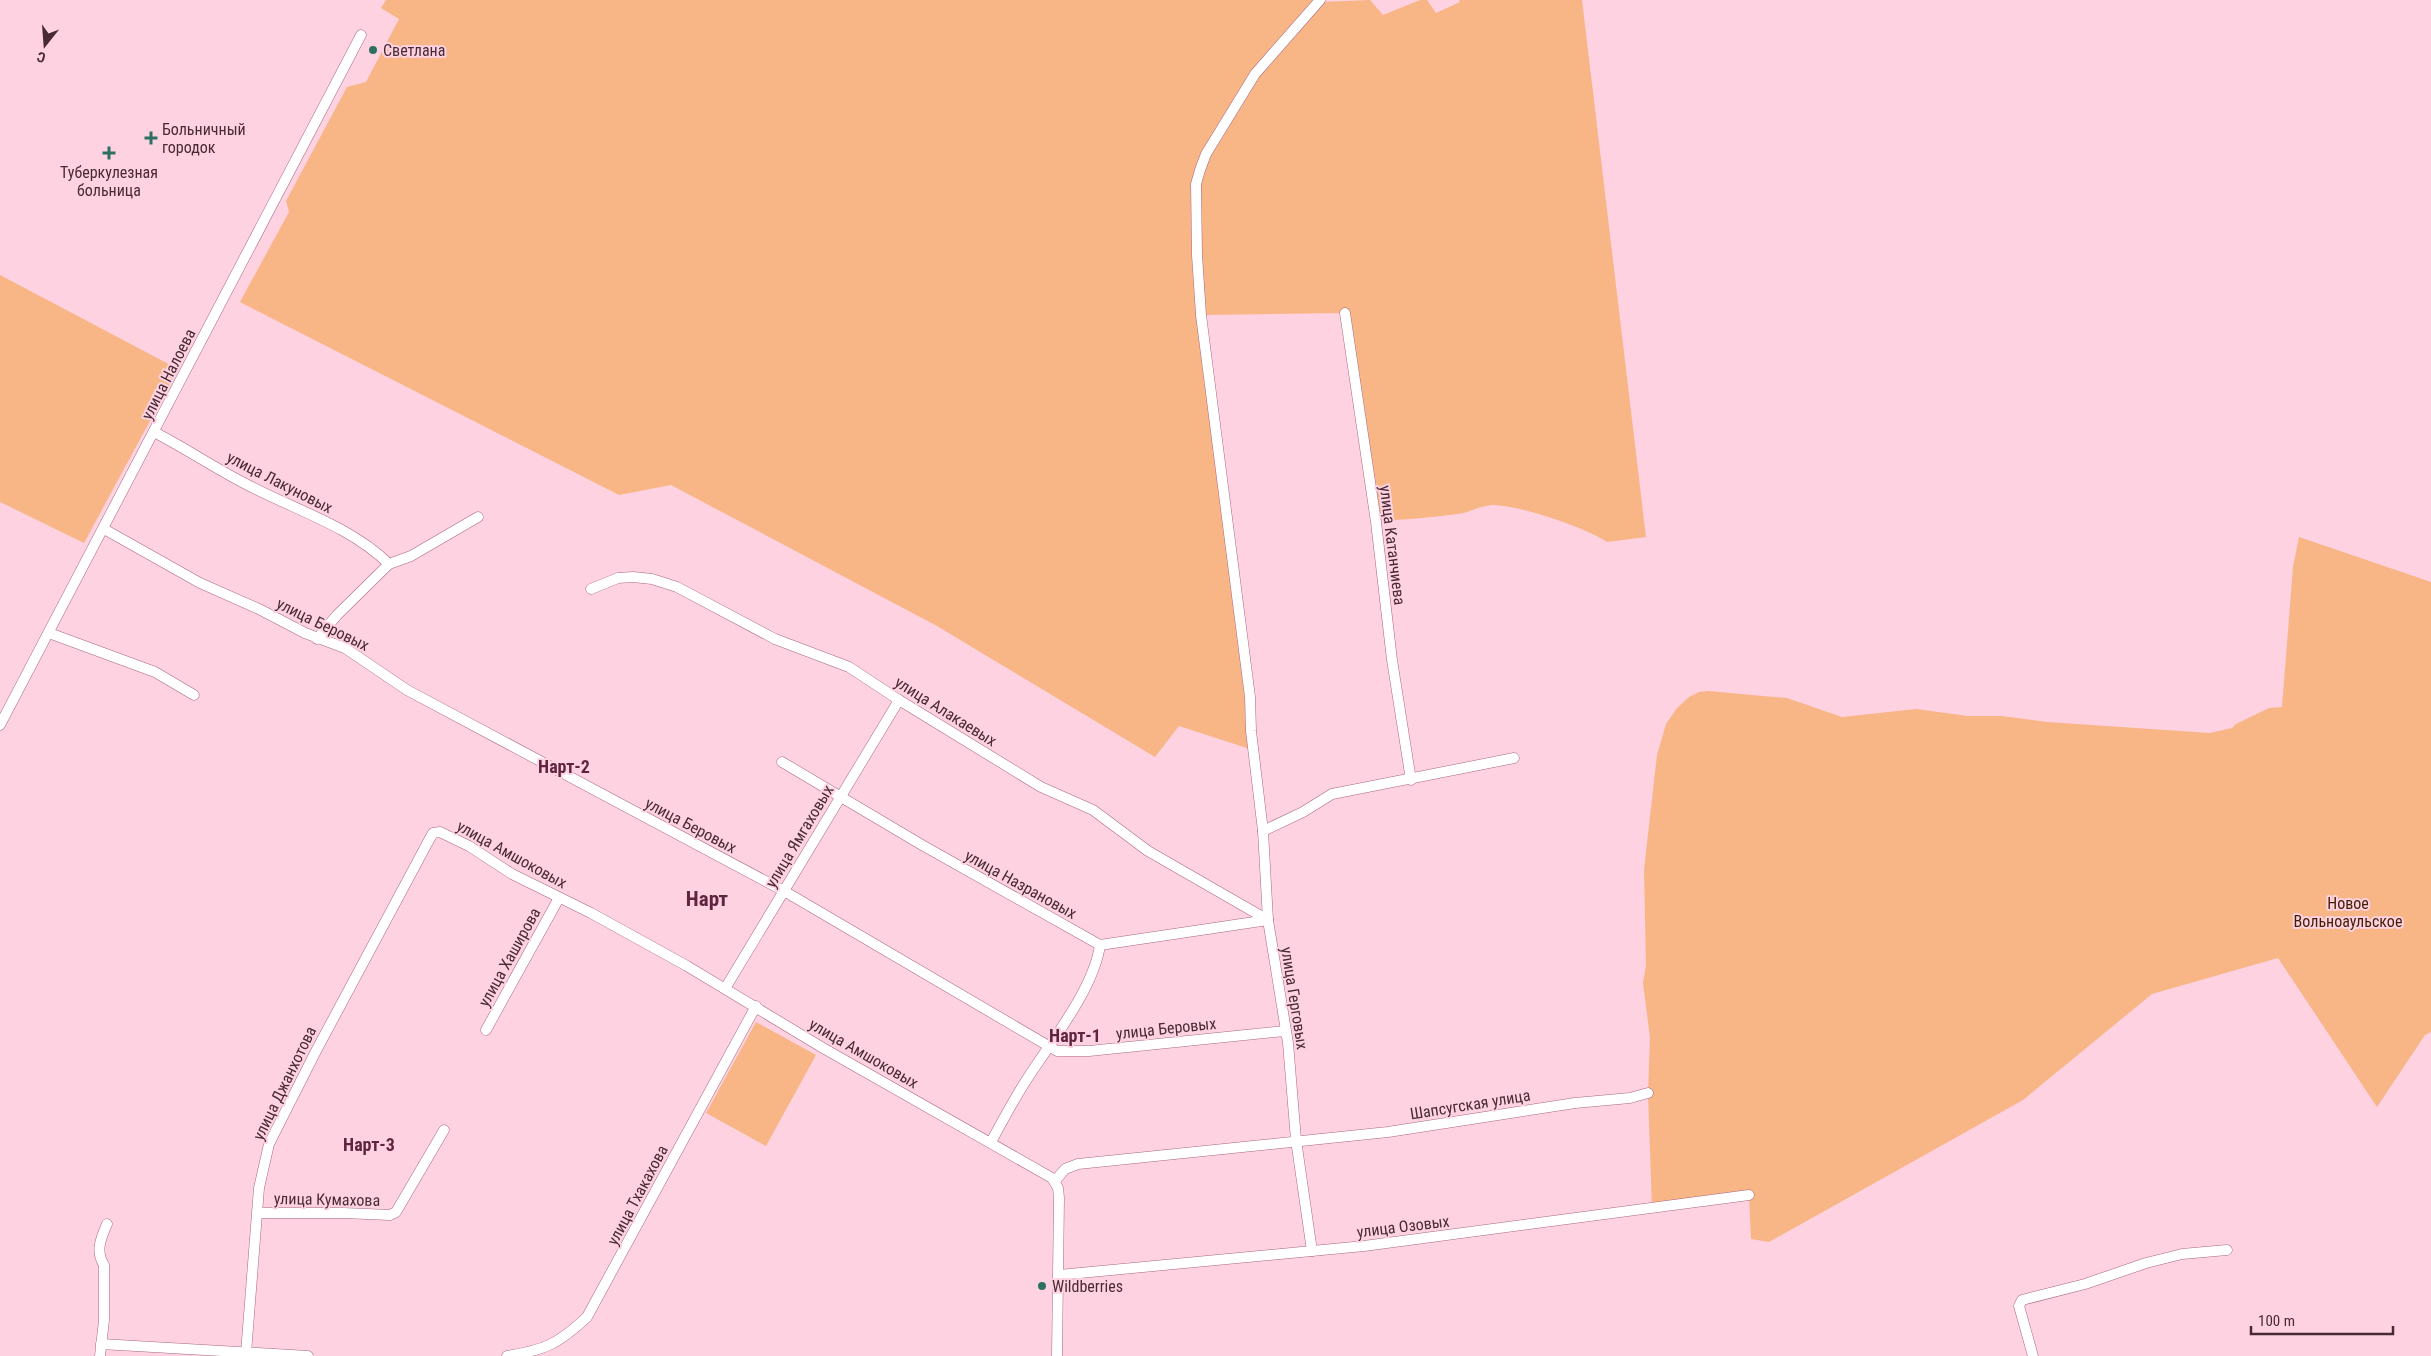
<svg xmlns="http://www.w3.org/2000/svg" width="2431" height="1356" viewBox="0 0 2431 1356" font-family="'Roboto Condensed',sans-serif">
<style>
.green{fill:#f8b586}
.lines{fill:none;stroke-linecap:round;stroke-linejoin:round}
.minor-casing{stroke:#a96780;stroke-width:11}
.minor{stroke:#fff;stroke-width:10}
.poi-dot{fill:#2d7061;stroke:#ffd2e1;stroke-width:2}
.labels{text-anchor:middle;stroke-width:4;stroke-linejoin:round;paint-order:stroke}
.poi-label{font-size:16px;fill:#472a35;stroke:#ffd2e1;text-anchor:start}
.street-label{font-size:16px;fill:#472a35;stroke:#ffd2e1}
.park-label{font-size:16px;fill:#421e00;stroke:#ffd2e1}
.neighbourhood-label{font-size:18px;font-weight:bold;fill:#60253e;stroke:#ffd2e1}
.district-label{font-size:21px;font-weight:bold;fill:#60253e;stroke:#ffd2e1}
</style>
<rect width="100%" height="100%" fill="#ffd2e1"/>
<g class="green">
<path d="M 386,0 L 1318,0 L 1319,2 L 1370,0 L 1383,15 L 1420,0 L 1427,0 L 1436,13 L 1460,2 L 1459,0 L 1582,0 L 1646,537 L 1607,542 C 1584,527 1521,506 1494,505 C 1480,505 1470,513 1457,514 C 1430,518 1403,519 1376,522 L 1345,313 L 1202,315 L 1253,750 L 1179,726 L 1155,757 L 937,626 L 671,485 L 619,495 L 240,302 L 289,212 L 286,201 L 347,87 L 366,82 L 399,19 L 381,8 Z"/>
<polygon points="0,275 178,369 84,543 0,502"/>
<polygon points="2299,537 2431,582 2431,1032 2425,1035 2377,1107 2278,958 2152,994 2023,1100 1769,1242 1751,1239 1749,1195 1652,1209 1648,1093 1650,1038 1643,983 1646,965 1644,870 1657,755 1666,724 1677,708 1689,697 1699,692 1708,691 1787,698 1842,717 1916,709 1968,716 2002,716 2047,722 2210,733 2232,728 2236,724 2269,708 2282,707 2293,567"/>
<polygon points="756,1022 816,1055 766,1146 706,1113"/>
</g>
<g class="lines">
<g class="minor-casing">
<g id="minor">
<polyline points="1345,313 1376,522 1392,660 1411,780"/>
<path d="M 154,432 C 185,448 213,467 244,483 C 292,509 349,525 389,564"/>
<polyline points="104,529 200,583 259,609 305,633 345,648 407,690 784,891 1057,1051 1089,1051 1285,1031"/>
<polyline points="591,589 618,578 633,577 652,579 677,587 775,639 849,667 899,700 1041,787 1093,810 1148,851 1268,920"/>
<polyline points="49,633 155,672 194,695"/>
<polyline points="317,639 337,615 389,564 411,556 478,517"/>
<polyline points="0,725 361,35"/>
<polyline points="782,762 922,845 1100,945 1268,920"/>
<polyline points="1263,831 1303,812 1332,794 1514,758"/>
<polyline points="726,987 899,700"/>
<polyline points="486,1030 559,898"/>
<path d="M 991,1142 C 1003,1120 1015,1097 1029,1076 C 1053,1039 1094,988 1100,945"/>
<polyline points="1055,1181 1065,1169 1078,1164 1388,1132 1575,1103 1630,1098 1648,1093"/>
<polyline points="258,1213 344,1213 390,1215 396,1212 444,1130"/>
<polyline points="1312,1251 1296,1140 1288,1043 1268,920 1263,831 1251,731 1250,697 1201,315 1197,255 1196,184 1200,170 1206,154 1255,74 1320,0"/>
<polyline points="1059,1275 1364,1246 1749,1195"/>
<polyline points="101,1344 308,1356"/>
<polyline points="246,1353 259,1188 269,1144 316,1051 429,840 433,833 440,832 469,846 512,874 591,913 687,966 823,1048 1052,1178 1058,1188 1059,1198 1057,1356"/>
<path d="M 100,1356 L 104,1320 L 104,1265 C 95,1251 101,1238 107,1224"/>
<path d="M 507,1356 C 545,1350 558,1344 587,1317 L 756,1006"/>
<polyline points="2033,1356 2019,1306 2022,1300 2085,1284 2146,1263 2182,1254 2227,1250"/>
</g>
</g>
<use href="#minor" class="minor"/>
</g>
<g class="poi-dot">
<circle cx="373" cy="50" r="5"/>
<path d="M148.5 130.5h5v5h5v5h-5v5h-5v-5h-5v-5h5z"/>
<path d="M106.5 145.5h5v5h5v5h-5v5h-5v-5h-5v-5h5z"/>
<circle cx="1042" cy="1286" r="5"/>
</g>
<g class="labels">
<g class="poi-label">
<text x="383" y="56">Светлана</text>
<text x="162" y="135">Больничный<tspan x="162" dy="18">городок</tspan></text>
<text x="109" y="178" text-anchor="middle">Туберкулезная<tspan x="109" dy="18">больница</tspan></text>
<text x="1052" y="1292">Wildberries</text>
</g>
<g class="street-label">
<text transform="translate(168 374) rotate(-63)" y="6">улица Налоева</text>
<text transform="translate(280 482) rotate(27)" y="6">улица Лакуновых</text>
<text transform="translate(1393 545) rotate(83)" y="6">улица Катанчиева</text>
<text transform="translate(323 624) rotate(26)" y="6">улица Беровых</text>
<text transform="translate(946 711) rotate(32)" y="6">улица Алакаевых</text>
<text transform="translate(691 825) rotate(28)" y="6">улица Беровых</text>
<text transform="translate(799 836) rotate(-59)" y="6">улица Ямгаховых</text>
<text transform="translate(512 854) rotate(29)" y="6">улица Амшоковых</text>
<text transform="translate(1021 884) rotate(29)" y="6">улица Назрановых</text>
<text transform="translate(509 957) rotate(-61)" y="6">улица Хаширова</text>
<text transform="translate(1295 998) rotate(81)" y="6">улица Герговых</text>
<text transform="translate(1166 1028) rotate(-6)" y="6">улица Беровых</text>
<text transform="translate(864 1053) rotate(30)" y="6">улица Амшоковых</text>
<text transform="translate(284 1083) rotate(-64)" y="6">улица Джанхотова</text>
<text transform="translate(1470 1104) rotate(-9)" y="6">Шапсугская улица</text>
<text transform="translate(637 1195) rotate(-62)" y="6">улица Тхакахова</text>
<text transform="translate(327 1199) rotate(1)" y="6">улица Кумахова</text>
<text transform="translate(1403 1226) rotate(-7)" y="6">улица Озовых</text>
</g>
<g class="park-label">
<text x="2348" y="909">Новое<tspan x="2348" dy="18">Вольноаульское</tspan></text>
</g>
<g class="neighbourhood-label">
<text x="564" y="773">Нарт-2</text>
<text x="1075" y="1042">Нарт-1</text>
<text x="369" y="1151">Нарт-3</text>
</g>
<g class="district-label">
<text x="707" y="906">Нарт</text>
</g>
</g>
<g transform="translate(45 45) rotate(197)" stroke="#ffd2e1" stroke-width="4" paint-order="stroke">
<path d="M0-4L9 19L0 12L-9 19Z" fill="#472a35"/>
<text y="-8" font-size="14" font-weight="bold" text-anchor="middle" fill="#472a35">С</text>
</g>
<path d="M2251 1326v8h142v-8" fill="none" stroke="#472a35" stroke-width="2.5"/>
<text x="2258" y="1326" font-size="15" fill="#472a35" stroke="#ffd2e1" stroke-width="4" paint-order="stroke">100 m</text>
</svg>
